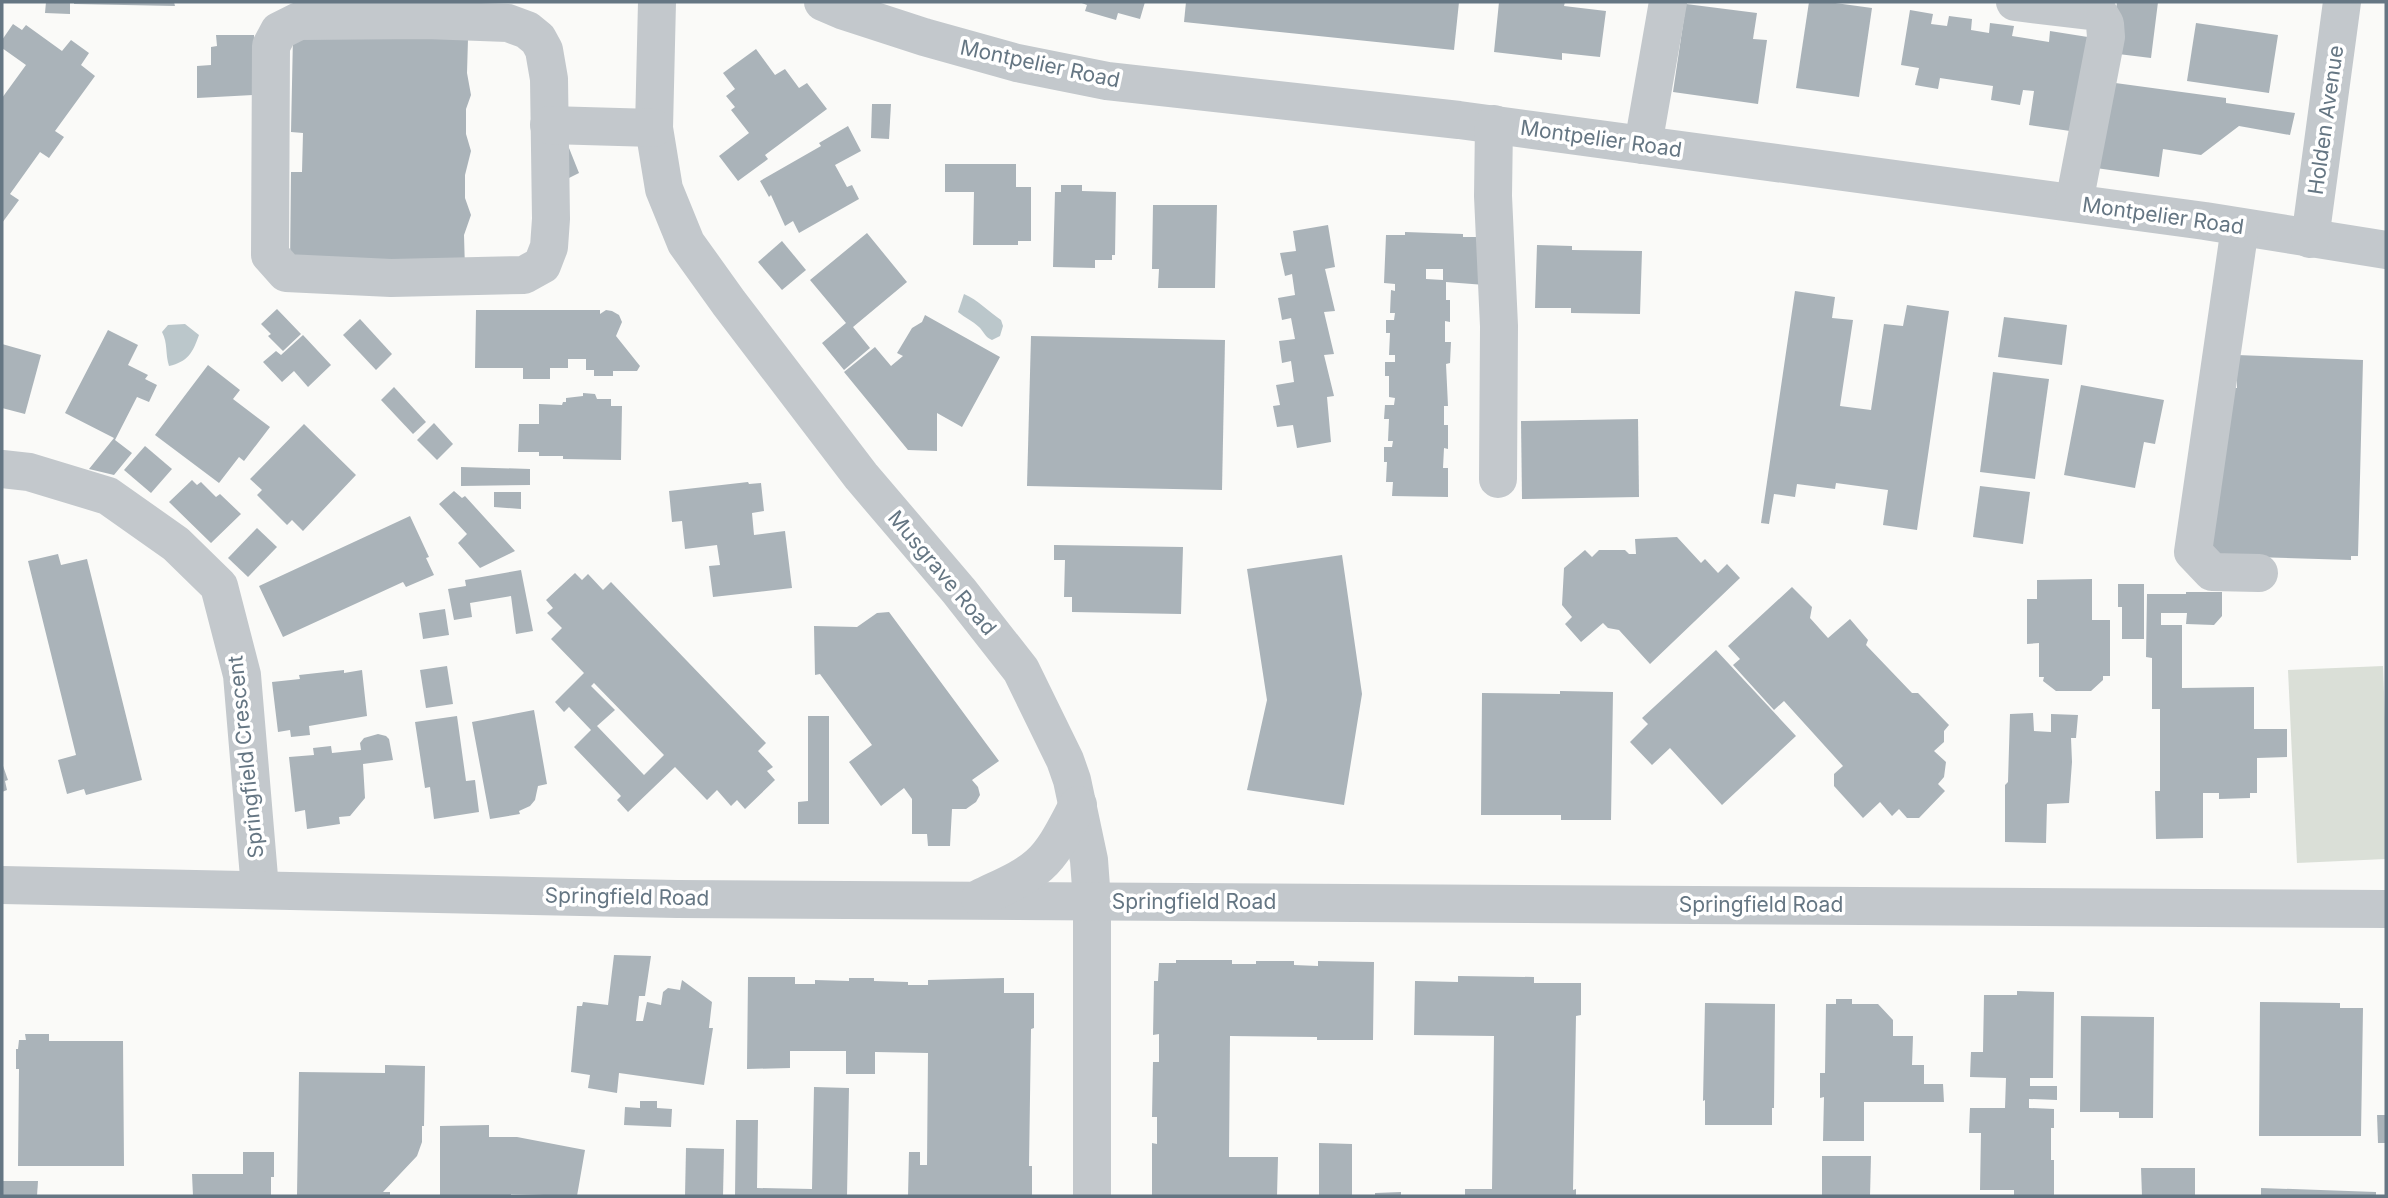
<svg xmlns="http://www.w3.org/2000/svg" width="2388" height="1198" viewBox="0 0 2388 1198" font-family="Inter,sans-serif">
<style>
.green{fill:#dadfd7}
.water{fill:#bbc7cb}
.building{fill:#aab3b9;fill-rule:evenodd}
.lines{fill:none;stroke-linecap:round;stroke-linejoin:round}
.minor{stroke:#c3c8cc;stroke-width:38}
.labels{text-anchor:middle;stroke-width:7;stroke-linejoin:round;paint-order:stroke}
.street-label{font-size:21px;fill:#657683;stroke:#fff}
</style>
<rect width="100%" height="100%" fill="#fafaf8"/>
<polygon class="green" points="2383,666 2386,746 2386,859 2297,863 2288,670"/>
<g class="water">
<path d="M 964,294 C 978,300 988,311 1001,320 L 1003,326 L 1000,336 L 992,340 C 985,337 984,332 979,327 C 973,321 965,318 958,312 Z"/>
<path d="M 185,324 L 199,335 C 193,352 188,362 169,366 C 165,354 168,343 162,332 L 168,325 Z"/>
</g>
<g class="building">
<polygon points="46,2 70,2 70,14 45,13"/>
<polygon points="74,2 174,2 175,6 74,4"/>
<polygon points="1079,2 1145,2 1140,19 1118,13 1116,20 1085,11 1087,5"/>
<polygon points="1186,2 1459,2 1454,50 1184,22"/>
<polygon points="1499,2 1565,2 1564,6 1606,11 1600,57 1562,53 1562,60 1494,52"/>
<polygon points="1809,2 1828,2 1872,8 1859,97 1796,88"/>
<polygon points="2117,2 2158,2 2151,58 2110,53"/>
<polygon points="1686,4 1757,13 1753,39 1767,40 1758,104 1673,92"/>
<polygon points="1910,10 1933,14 1931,24 1947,26 1949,16 1972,19 1971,30 1989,33 1990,23 2014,26 2012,36 2049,42 2050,31 2094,38 2077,132 2029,125 2034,91 2023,90 2020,105 1991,100 1993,86 1940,78 1938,89 1915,85 1919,68 1901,65"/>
<polygon points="2196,23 2278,35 2269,93 2187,81"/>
<polygon points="13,24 22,30 26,25 62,51 71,40 89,53 81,65 95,76 55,131 64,137 49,158 40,152 10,194 19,200 2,223 2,98 26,65 2,48 2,40"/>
<polygon points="216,35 254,35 253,95 197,98 197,66 211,65 211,47 217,46"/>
<polygon points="293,36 468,39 467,73 471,95 466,109 466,134 471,151 465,175 465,198 471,215 464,235 465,269 290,267 291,172 302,172 303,133 291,132"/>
<polygon points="756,49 775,75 785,69 799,88 807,83 827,109 765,155 768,159 738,181 719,156 749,133 731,110 735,107 726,96 735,89 723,73"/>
<polygon points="2108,82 2226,98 2226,103 2295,113 2290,135 2239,126 2201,155 2163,149 2159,177 2096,168"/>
<polygon points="872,104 891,104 889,139 871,138"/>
<polygon points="848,126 861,151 835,165 847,187 852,185 859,199 799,233 793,221 785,226 771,195 769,197 760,181 821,146 819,143"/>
<polygon points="569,148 579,173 563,181"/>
<polygon points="945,164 1016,164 1016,187 1031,187 1031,241 1018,241 1018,245 973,245 974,192 945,192"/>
<polygon points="1061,185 1082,185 1082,191 1116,192 1115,255 1112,255 1112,260 1095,260 1095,268 1053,267 1055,192 1061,192"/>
<polygon points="1153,205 1217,205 1215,288 1158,288 1159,269 1152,269"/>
<polygon points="1328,225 1335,267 1325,269 1335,311 1324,312 1334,354 1324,355 1334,396 1327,397 1331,442 1297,448 1293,425 1277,427 1273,406 1280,405 1276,385 1294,382 1291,361 1282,363 1279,341 1295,339 1291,318 1282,320 1278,298 1295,295 1292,274 1285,276 1280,253 1296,251 1293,231"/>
<path d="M 1405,232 L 1463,234 L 1463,237 L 1486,237 L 1485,285 L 1446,282 L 1446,300 L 1450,300 L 1450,322 L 1445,321 L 1445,342 L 1451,342 L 1450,363 L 1446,364 L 1448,406 L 1444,406 L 1444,425 L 1448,425 L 1448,449 L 1444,448 L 1443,468 L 1448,468 L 1448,497 L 1392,496 L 1393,482 L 1386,482 L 1387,462 L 1384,462 L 1384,447 L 1392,447 L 1393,441 L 1388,441 L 1389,419 L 1384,419 L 1385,405 L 1394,405 L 1395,398 L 1389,397 L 1389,376 L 1385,376 L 1385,362 L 1395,362 L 1395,355 L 1389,355 L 1390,333 L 1386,333 L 1386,320 L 1394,320 L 1395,313 L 1390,313 L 1391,290 L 1395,291 L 1395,284 L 1384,283 L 1386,235 L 1405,235 ZM 1426,269 L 1443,269 L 1443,280 L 1426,279 Z"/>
<polygon points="867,233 907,282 853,327 870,348 844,370 822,343 846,323 810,280"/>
<polygon points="782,241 806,270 782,290 758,262"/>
<polygon points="1537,245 1572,246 1572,250 1642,251 1640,314 1571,313 1571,308 1535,308"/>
<polygon points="1795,291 1835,297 1832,318 1853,320 1840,406 1871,410 1884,324 1903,326 1907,305 1949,311 1917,530 1883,525 1888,490 1836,483 1835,489 1797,484 1795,497 1774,494 1769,524 1761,523"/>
<polygon points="277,309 301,334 283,351 268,336 271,334 261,324"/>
<polygon points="476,310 600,310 600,314 606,310 612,311 619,315 622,322 616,336 640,366 637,371 613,371 613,376 594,376 594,370 586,370 586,359 568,359 568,368 550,368 550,379 523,379 523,368 475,368"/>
<polygon points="925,315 1000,357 962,427 937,413 937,451 908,450 844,372 875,347 891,366 903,356 897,353 912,328 922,322"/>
<polygon points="2004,317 2067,325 2062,365 1998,357"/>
<polygon points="360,319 392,354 376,370 343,335"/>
<polygon points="108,330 138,345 128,365 148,375 145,379 157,385 149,402 137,397 115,440 132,453 114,475 89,469 114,438 65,413"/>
<polygon points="303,335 331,365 308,387 294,371 282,382 263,362 276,351 281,355"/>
<polygon points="1031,336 1225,340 1222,490 1027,486"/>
<polygon points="2,344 41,355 25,414 2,408"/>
<polygon points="2237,355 2363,360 2358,556 2351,556 2351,560 2219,556 2209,548 2230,388 2237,388"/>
<polygon points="208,365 240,390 233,399 270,427 244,461 239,457 219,483 155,435"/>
<polygon points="1993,372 2049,379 2035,479 1980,472"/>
<polygon points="2081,385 2164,400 2155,444 2144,442 2135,488 2064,475"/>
<polygon points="394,387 426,422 413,434 381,400"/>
<polygon points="583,393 595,394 597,399 611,399 611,406 622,406 621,460 563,459 563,456 539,456 539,452 518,452 519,424 539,424 539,404 562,405 563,402 566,402 566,398 583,396"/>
<polygon points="1638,419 1639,497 1522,499 1521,421"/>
<polygon points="434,423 453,444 437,460 417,440"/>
<polygon points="304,424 356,475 303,531 292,520 287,525 257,495 262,490 250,479"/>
<polygon points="145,446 172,469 151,493 124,470"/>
<polygon points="461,467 530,469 530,485 461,486"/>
<polygon points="192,480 197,485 201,482 216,497 220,494 241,514 211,543 169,502"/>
<polygon points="748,482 749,484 761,483 764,511 752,513 754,535 785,531 792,588 713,597 709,566 720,565 717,545 685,549 682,521 672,522 669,491"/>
<polygon points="1980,486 2030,492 2023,544 1973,537"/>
<polygon points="454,491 462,498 465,496 515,551 480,568 458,543 467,534 439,504"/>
<polygon points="494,492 521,492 521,509 494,507"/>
<polygon points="410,516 429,557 426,558 434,575 406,587 403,582 283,637 259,586"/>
<polygon points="257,528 277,547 248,577 228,558"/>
<polygon points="1677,537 1701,563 1705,559 1718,573 1727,564 1740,578 1650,664 1619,630 1608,628 1603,623 1581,642 1565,624 1572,617 1562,605 1564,568 1585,550 1592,557 1599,550 1625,550 1629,554 1636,554 1635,539"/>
<polygon points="1054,545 1183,547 1181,614 1072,612 1072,597 1064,597 1065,560 1054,560"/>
<polygon points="58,554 61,565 87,559 142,780 86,795 84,789 67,794 58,760 76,755 28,561"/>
<polygon points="1342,555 1362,694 1344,805 1247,790 1267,700 1247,569"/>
<polygon points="521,570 533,631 516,634 511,596 470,603 472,617 454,620 448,589 466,586 465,580"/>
<path d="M 575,573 L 582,580 L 588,574 L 603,590 L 611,582 L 766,743 L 758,751 L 773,767 L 767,771 L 775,780 L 745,809 L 737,800 L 731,806 L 717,790 L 707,800 L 675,767 L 628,812 L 617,800 L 621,796 L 574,747 L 591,730 L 569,707 L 564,712 L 555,702 L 584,673 L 551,639 L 562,628 L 547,613 L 553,608 L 546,600 ZM 594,683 L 664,755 L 644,775 L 597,726 L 615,710 L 591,686 Z"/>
<polygon points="2092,579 2092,620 2110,620 2110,676 2103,676 2103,680 2091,691 2056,691 2043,681 2044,677 2039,677 2039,643 2027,644 2027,599 2037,599 2037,580"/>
<polygon points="2118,584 2144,584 2144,639 2122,639 2122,607 2118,607"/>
<polygon points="1792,587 1812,607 1810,618 1828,638 1850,619 1868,640 1866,645 1912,693 1918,693 1949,725 1944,731 1944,742 1934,751 1946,762 1944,777 1938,784 1945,791 1919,818 1907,818 1899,809 1892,816 1880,802 1863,818 1834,786 1834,774 1843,766 1784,701 1774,710 1733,665 1740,659 1728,646"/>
<polygon points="2186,592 2222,592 2222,616 2214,625 2186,624 2187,613 2161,613 2161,625 2182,625 2182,688 2254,687 2254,729 2287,729 2287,757 2257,758 2257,793 2250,793 2250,798 2219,799 2219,793 2203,793 2203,838 2156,839 2155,791 2160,791 2160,709 2152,709 2152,658 2146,657 2147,594 2186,594"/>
<polygon points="445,609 449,635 423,639 419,613"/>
<polygon points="889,612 999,761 972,780 978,787 980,795 976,802 966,809 952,809 950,846 928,846 927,834 912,834 912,799 904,788 881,806 849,762 872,745 820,674 815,675 814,626 857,627 877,613"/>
<polygon points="1716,650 1796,736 1722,805 1670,748 1652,765 1630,742 1648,724 1642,718"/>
<polygon points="447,666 453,704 426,708 420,670"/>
<polygon points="344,670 344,673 362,670 367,716 309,726 310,735 291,737 290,730 278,732 272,682 300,679 299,675"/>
<polygon points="1560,691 1613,692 1611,820 1561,820 1561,815 1481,815 1482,693 1560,694"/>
<polygon points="534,710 547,784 538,786 535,800 530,806 519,811 520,814 490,819 472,722"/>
<polygon points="2033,713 2034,731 2051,732 2051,714 2078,715 2076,738 2071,738 2072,762 2069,803 2047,804 2046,843 2005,842 2005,785 2008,782 2010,714"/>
<polygon points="457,716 466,781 475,780 479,812 434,819 430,787 425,788 415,722"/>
<polygon points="808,716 829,716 829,824 798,824 798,802 808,801"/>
<polygon points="378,734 386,736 389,739 393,760 363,764 365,798 350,816 339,817 340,824 307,829 305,810 295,812 289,757 314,755 313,748 331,746 332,753 361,750 360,743 364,738"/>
<polygon points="2,763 8,780 5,781 7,790 2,792"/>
<polygon points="614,955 651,956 645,996 639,996 636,1021 643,1021 647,1002 661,1005 663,992 668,988 680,990 682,980 712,1002 709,1028 713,1028 704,1085 619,1073 617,1093 588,1088 590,1075 571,1072 577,1006 582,1006 583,1002 608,1005"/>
<polygon points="1176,960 1232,960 1232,964 1256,964 1256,961 1294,961 1294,965 1318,966 1318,961 1374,962 1373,1040 1317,1040 1317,1037 1230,1036 1229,1157 1278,1157 1277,1196 1152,1196 1152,1143 1157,1144 1157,1117 1152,1117 1153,1062 1159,1062 1159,1034 1153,1035 1154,981 1158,981 1159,963 1176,963"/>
<polygon points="1458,976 1534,977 1534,983 1581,983 1581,1015 1576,1016 1573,1190 1576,1189 1576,1196 1465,1196 1465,1189 1492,1189 1494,1036 1414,1035 1415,981 1458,982"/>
<polygon points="748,977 795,977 795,984 815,984 815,980 849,981 849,978 874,978 874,981 908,982 908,985 928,985 928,980 1004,978 1004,993 1034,993 1034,1028 1031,1029 1029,1166 1032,1166 1032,1196 908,1196 909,1152 920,1152 920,1165 927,1165 928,1053 875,1052 875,1074 846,1074 846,1051 790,1051 790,1068 747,1069"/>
<polygon points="2017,991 2054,992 2053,1078 2030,1078 2030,1086 2057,1086 2057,1100 2029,1099 2029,1108 2054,1109 2054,1128 2051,1128 2051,1160 2054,1160 2054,1195 2014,1195 2014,1190 1980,1190 1981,1133 1969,1133 1970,1108 2005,1108 2006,1078 1970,1077 1971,1052 1983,1052 1984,995 2017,995"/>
<polygon points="1836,999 1852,999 1852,1004 1878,1004 1893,1020 1893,1036 1913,1036 1912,1065 1924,1065 1924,1084 1943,1084 1944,1102 1864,1102 1864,1141 1823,1141 1824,1097 1820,1098 1820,1073 1825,1073 1826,1004 1836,1004"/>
<polygon points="2260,1002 2340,1003 2340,1008 2363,1008 2361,1136 2259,1136"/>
<polygon points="1705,1003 1775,1004 1774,1108 1772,1108 1772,1125 1705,1125 1705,1100 1703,1101"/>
<polygon points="2081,1016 2154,1017 2153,1118 2119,1118 2119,1112 2080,1112"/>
<polygon points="25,1034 49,1034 49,1041 123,1041 124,1166 18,1166 19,1069 16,1069 16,1049 18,1049 19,1040 26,1040"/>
<polygon points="385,1065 425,1066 424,1126 422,1126 422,1142 417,1156 383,1192 390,1192 390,1196 297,1195 299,1072 385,1073"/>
<polygon points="814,1087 849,1088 847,1196 735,1196 736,1120 758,1120 757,1188 812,1189"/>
<polygon points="640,1101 657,1101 657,1108 672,1109 671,1127 624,1125 625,1107 640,1108"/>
<polygon points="2377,1115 2386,1115 2386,1143 2378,1143"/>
<polygon points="489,1125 489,1137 517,1137 585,1150 577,1196 511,1194 511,1196 440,1196 440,1126"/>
<polygon points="1319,1143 1352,1144 1352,1196 1319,1196"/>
<polygon points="686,1148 724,1149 723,1196 685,1196"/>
<polygon points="243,1152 274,1152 274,1177 271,1177 271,1196 193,1196 192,1174 243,1174"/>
<polygon points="1822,1156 1871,1156 1870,1196 1822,1196"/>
<polygon points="2141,1168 2195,1168 2195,1196 2142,1196"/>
<polygon points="2,1181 38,1181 37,1196 2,1196"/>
<polygon points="2261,1188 2376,1192 2376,1196 2261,1196"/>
<polygon points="1401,1192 1401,1196 1375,1196 1375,1193"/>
</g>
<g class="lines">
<g class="minor">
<polyline points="657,2 654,128 664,189 686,243 729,303 861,476 959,591 1021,670 1065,760 1072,780 1089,860 1092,901 1092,1196"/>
<polyline points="823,2 844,11 924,37 1017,63 1107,81 1459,120 2205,221 2386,250"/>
<polyline points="2015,2 2098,12 2105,24 2106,37 2074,203"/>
<polygon points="426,20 508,23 527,30 538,39 544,50 549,79 551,219 549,247 542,265 524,275 391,278 286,273 270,255 271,46 279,31 299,21"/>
<polyline points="1494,124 1493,196 1499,326 1498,479"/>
<polyline points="549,125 654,128"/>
<polyline points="1643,145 1668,2"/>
<polyline points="2240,227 2193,552 2212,572 2259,573"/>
<polyline points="2310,239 2342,2"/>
<polyline points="2,469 29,472 108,496 176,544 219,586 242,675 260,889"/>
<polyline points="2,885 677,899 2386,909"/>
<path d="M 980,898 C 1000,888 1022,880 1039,865 C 1056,850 1067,825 1078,805"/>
</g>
</g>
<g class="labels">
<g class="street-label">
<text transform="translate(1040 64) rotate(12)" y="7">Montpelier Road</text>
<text transform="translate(2326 120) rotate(-82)" y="7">Holden Avenue</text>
<text transform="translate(1601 139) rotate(8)" y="7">Montpelier Road</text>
<text transform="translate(2163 216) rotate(8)" y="7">Montpelier Road</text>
<text transform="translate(942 573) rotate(50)" y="7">Musgrave Road</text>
<text transform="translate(246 757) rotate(-96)" y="7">Springfield Crescent</text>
<text transform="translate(627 897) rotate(1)" y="7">Springfield Road</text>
<text x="1194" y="909">Springfield Road</text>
<text x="1761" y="912">Springfield Road</text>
</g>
</g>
<rect width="2388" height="1198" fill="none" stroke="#657683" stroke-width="7"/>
</svg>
